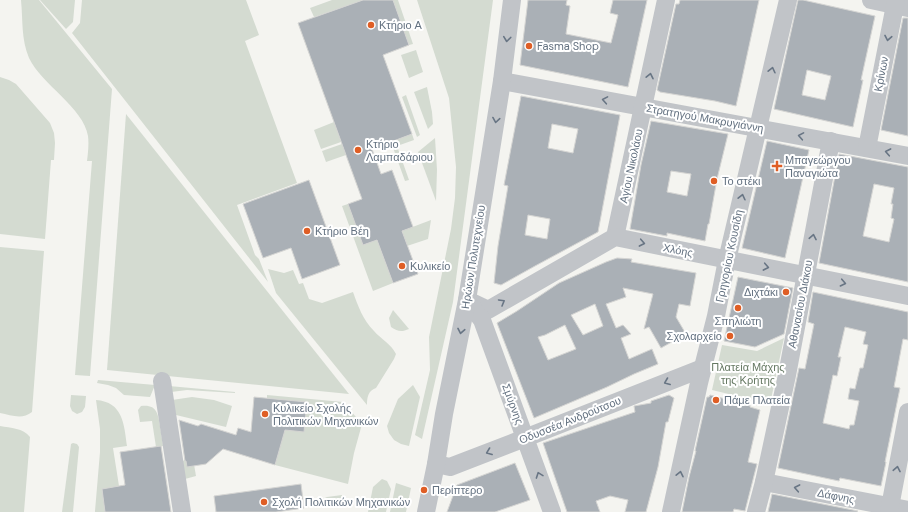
<svg xmlns="http://www.w3.org/2000/svg" width="908" height="512" viewBox="0 0 908 512" font-family="'DM Sans',sans-serif">
<style>
.green{fill:#d4dbd1}
.building{fill:#aab0b6;stroke:#d5d5d3;fill-rule:evenodd}
.lines{fill:none;stroke-linecap:round;stroke-linejoin:round}
.minor{stroke:#c1c4c8;stroke-width:18}
.oneway{stroke:#687584}
.poi-dot{fill:#df5e25;stroke:#fff;stroke-width:1.5}
.labels{text-anchor:middle;stroke-width:4;stroke-linejoin:round;paint-order:stroke}
.poi-label{font-size:11px;fill:#637180;stroke:#fff;text-anchor:start}
.street-label{font-size:11px;fill:#637180;stroke:#fff}
.park-label{font-size:11px;fill:#657862;stroke:#fff}
</style>
<rect width="100%" height="100%" fill="#f4f4f0"/>
<g class="green">
<path d="M 21,0 L 39,0 L 112,89 L 90,376 L 75,375 L 92,161 L 87,161 C 88,153 89,144 88,136 C 83,107 42,85 29,58 C 21,39 23,20 21,0 Z"/>
<polygon points="40,0 75,0 73,22 66,29"/>
<polygon points="82,0 246,0 259,35 245,41 297,183 237,205 255,255 259,259 268,282 72,33 80,23"/>
<polygon points="332,0 363,0 314,17 310,8"/>
<polygon points="393,0 398,0 413,44 409,45"/>
<polygon points="417,0 493,0 453,302 422,439 415,435 430,370 429,337 451,229 455,198 456,167 449,98"/>
<polygon points="416,50 423,72 409,78 401,55"/>
<polygon points="0,77 9,80 16,84 50,123 54,133 55,143 54,160 51,160 45,239 0,234"/>
<polygon points="427,87 432,112 433,124 428,129 414,92"/>
<polygon points="406,95 420,135 417,137 402,97"/>
<polygon points="126,114 349,394 107,370"/>
<polygon points="334,122 341,142 321,149 314,130"/>
<polygon points="412,134 414,140 397,146 409,180 405,181 391,142"/>
<polygon points="435,138 437,170 436,201 418,152"/>
<polygon points="342,144 346,155 326,162 322,151"/>
<polygon points="348,204 363,245 377,240 393,283 373,291 342,206"/>
<polygon points="431,220 428,239 407,246 402,231"/>
<path d="M 0,247 L 44,251 L 32,412 C 22,420 11,415 0,413 Z"/>
<path d="M 268,269 L 284,273 L 293,270 L 299,284 L 303,283 L 309,299 L 322,303 L 353,292 C 358,306 363,320 374,331 C 381,339 391,344 396,354 L 394,359 L 376,388 C 368,391 367,397 367,405 L 276,293 Z"/>
<path d="M 393,310 L 409,329 C 402,332 398,332 391,327 L 389,318 Z"/>
<polygon points="784,338 770,404 712,390 722,345 757,351"/>
<polygon points="98,380 155,385 150,397 124,395 116,388 108,385 97,383"/>
<polygon points="413,385 420,397 409,446 401,444 394,440 389,433 387,426 398,399"/>
<polygon points="169,386 235,392 235,393 187,390 171,392"/>
<polygon points="71,395 86,396 85,407 82,412 77,414 72,411 70,406"/>
<polygon points="267,395 343,402 362,424 354,453 348,484 275,465 263,427 306,402 267,398"/>
<polygon points="192,397 214,400 232,406 226,427 176,415 172,400"/>
<path d="M 96,400 C 123,402 124,424 127,446 L 113,448 L 119,486 L 102,489 L 105,512 L 95,512 L 95,511 L 100,452 L 100,429 Z"/>
<path d="M 141,406 C 157,404 158,414 160,426 C 161,433 162,439 163,446 L 156,447 L 152,421 L 140,422 L 138,410 Z"/>
<path d="M 0,426 C 11,428 23,428 30,437 L 24,512 L 0,512 Z"/>
<polygon points="73,443 77,444 79,447 73,512 62,512 71,444"/>
<polygon points="192,453 196,476 185,479 182,462"/>
<polygon points="382,479 387,481 391,489 386,512 368,512 373,487"/>
<polygon points="396,483 411,488 406,512 390,512"/>
<polygon points="342,495 341,503 313,507 313,503 327,497"/>
</g>
<g class="building">
<polygon points="363,0 393,0 409,45 383,55 412,134 372,149 381,174 392,170 413,227 402,231 418,274 393,283 377,240 363,245 348,204 362,199 298,23"/>
<polygon points="528,0 567,0 566,5 570,6 566,34 611,43 618,15 610,13 613,0 647,0 628,87 520,65"/>
<polygon points="680,0 759,0 736,106 715,101 660,92 657,90 676,4 679,4"/>
<path d="M 798,0 L 803,0 L 875,16 L 861,80 L 863,80 L 853,127 L 774,109 ZM 807,70 L 831,76 L 825,100 L 802,95 Z"/>
<polygon points="903,18 908,18 908,136 881,130"/>
<path d="M 521,96 L 620,115 L 598,232 L 535,266 L 501,285 L 494,283 L 498,246 L 508,186 L 504,185 ZM 552,124 L 578,129 L 573,153 L 548,148 ZM 528,215 L 550,219 L 547,239 L 525,235 Z"/>
<path d="M 651,121 L 728,134 L 717,179 L 709,224 L 708,224 L 705,241 L 667,233 L 667,236 L 630,229 L 641,165 ZM 671,171 L 691,174 L 687,196 L 667,192 Z"/>
<polygon points="767,141 809,150 785,258 742,248"/>
<path d="M 839,154 L 908,167 L 908,282 L 819,263 ZM 874,184 L 894,188 L 891,204 L 893,204 L 891,218 L 894,219 L 889,242 L 863,236 Z"/>
<polygon points="309,180 340,265 302,279 291,248 263,258 243,204"/>
<path d="M 617,258 L 632,259 L 631,262 L 696,273 L 690,306 L 679,304 L 676,317 L 686,334 L 661,348 L 649,327 L 644,329 L 653,294 L 623,288 L 626,297 L 606,304 L 616,328 L 623,325 L 631,334 L 621,338 L 629,359 L 652,349 L 658,364 L 634,374 L 607,387 L 534,418 L 497,323 L 517,311 L 559,283 L 606,262 ZM 595,304 L 603,326 L 583,335 L 571,315 ZM 565,325 L 576,349 L 548,360 L 538,337 L 545,335 Z"/>
<polygon points="738,277 793,288 784,334 755,347 724,341"/>
<path d="M 813,292 L 908,312 L 908,340 L 903,339 L 894,387 L 900,388 L 885,462 L 886,462 L 881,486 L 840,478 L 839,481 L 778,468 L 799,368 L 805,369 L 814,324 L 808,322 ZM 845,327 L 866,332 L 863,344 L 868,345 L 863,368 L 860,368 L 855,389 L 850,388 L 848,399 L 859,401 L 854,425 L 850,425 L 849,429 L 823,423 L 833,375 L 837,376 L 841,357 L 838,357 Z"/>
<polygon points="669,395 674,398 668,422 666,422 658,467 646,512 625,512 628,500 610,496 596,501 600,512 567,512 543,443 635,412 634,406 651,403 651,401"/>
<polygon points="710,395 750,405 750,407 760,410 748,462 757,464 745,511 734,509 733,512 682,512 689,477 696,451 695,451 707,397 709,397"/>
<polygon points="254,397 307,402 304,432 285,430 275,465 223,449 206,464 187,467 186,461 185,461 179,420 198,426 201,424 236,435 238,428 251,432"/>
<polygon points="161,446 171,512 105,512 102,489 125,485 120,452"/>
<polygon points="515,463 530,500 495,512 447,512 457,485"/>
<polygon points="301,484 304,508 276,512 216,512 214,496"/>
<polygon points="772,494 858,511 857,512 768,512"/>
</g>
<g class="lines">
<g class="minor">
<polyline points="871,0 908,8"/>
<polyline points="502,81 908,156"/>
<polyline points="867,148 896,0"/>
<polyline points="615,237 666,0"/>
<polyline points="467,300 488,310 615,237 908,296"/>
<polyline points="468,302 482,320 552,512"/>
<polyline points="162,381 182,512"/>
<polyline points="436,464 450,467 525,438 703,368"/>
<polyline points="764,482 908,510"/>
<polyline points="426,512 436,464 444,414 467,300 502,81 512,0"/>
<polyline points="671,512 699,383 716,316 727,260 788,0"/>
<polyline points="756,512 764,482 787,375 831,141"/>
<polyline points="889,512 908,412"/>
</g>
</g>
<defs><path id="oneway-chevron" d="M-2-3.5L2.5 0L-2 3.5" fill="none" stroke-width="1.6" stroke-linecap="round" stroke-linejoin="round"/></defs>
<g class="oneway">
<use href="#oneway-chevron" transform="translate(888 38) rotate(101)"/>
<use href="#oneway-chevron" transform="translate(507 39) rotate(97)"/>
<use href="#oneway-chevron" transform="translate(772 70) rotate(-77)"/>
<use href="#oneway-chevron" transform="translate(650 76) rotate(-78)"/>
<use href="#oneway-chevron" transform="translate(605 100) rotate(-170)"/>
<use href="#oneway-chevron" transform="translate(496 120) rotate(99)"/>
<use href="#oneway-chevron" transform="translate(801 136) rotate(-170)"/>
<use href="#oneway-chevron" transform="translate(888 152) rotate(-169)"/>
<use href="#oneway-chevron" transform="translate(742 197) rotate(-77)"/>
<use href="#oneway-chevron" transform="translate(813 237) rotate(-79)"/>
<use href="#oneway-chevron" transform="translate(642 243) rotate(11)"/>
<use href="#oneway-chevron" transform="translate(766 267) rotate(11)"/>
<use href="#oneway-chevron" transform="translate(843 283) rotate(12)"/>
<use href="#oneway-chevron" transform="translate(502 302) rotate(-30)"/>
<use href="#oneway-chevron" transform="translate(461 331) rotate(101)"/>
<use href="#oneway-chevron" transform="translate(667 382) rotate(158)"/>
<use href="#oneway-chevron" transform="translate(489 452) rotate(159)"/>
<use href="#oneway-chevron" transform="translate(897 469) rotate(-79)"/>
<use href="#oneway-chevron" transform="translate(680 474) rotate(-78)"/>
<use href="#oneway-chevron" transform="translate(539 475) rotate(-110)"/>
<use href="#oneway-chevron" transform="translate(797 488) rotate(-169)"/>
</g>
<g class="poi-dot">
<circle cx="371" cy="25" r="4"/>
<circle cx="529" cy="46" r="4"/>
<circle cx="358" cy="150" r="4"/>
<path d="M775 160h4v4h4v4h-4v4h-4v-4h-4v-4h4z"/>
<circle cx="714" cy="181" r="4"/>
<circle cx="307" cy="231" r="4"/>
<circle cx="402" cy="266" r="4"/>
<circle cx="786" cy="292" r="4"/>
<circle cx="738" cy="308" r="4"/>
<circle cx="730" cy="336" r="4"/>
<circle cx="716" cy="400" r="4"/>
<circle cx="265" cy="414" r="4"/>
<circle cx="424" cy="490" r="4"/>
<circle cx="264" cy="502" r="4"/>
</g>
<g class="labels">
<g class="poi-label">
<text x="379" y="29">Κτήριο Α</text>
<text x="537" y="50">Fasma Shop</text>
<text x="366" y="148">Κτήριο<tspan x="366" dy="13">Λαμπαδάριου</tspan></text>
<text x="785" y="164">Μπαγεώργου<tspan x="785" dy="13">Παναγιώτα</tspan></text>
<text x="722" y="185">Το στέκι</text>
<text x="315" y="235">Κτήριο Βέη</text>
<text x="410" y="270">Κυλικείο</text>
<text x="778" y="296" text-anchor="end">Διχτάκι</text>
<text x="738" y="325" text-anchor="middle">Σπηλιώτη</text>
<text x="722" y="340" text-anchor="end">Σχολαρχείο</text>
<text x="724" y="404">Πάμε Πλατεία</text>
<text x="273" y="412">Κυλικείο Σχολής<tspan x="273" dy="13">Πολιτικών Μηχανικών</tspan></text>
<text x="432" y="494">Περίπτερο</text>
<text x="272" y="506">Σχολή Πολιτικών Μηχανικών</text>
</g>
<g class="street-label">
<text transform="translate(881 74) rotate(-79)" y="4">Κρίνων</text>
<text transform="translate(705 118) rotate(10)" y="4">Στρατηγού Μακρυγιάννη</text>
<text transform="translate(631 166) rotate(-78)" y="4">Αγίου Νικολάου</text>
<text transform="translate(678 250) rotate(11)" y="4">Χλόης</text>
<text transform="translate(729 256) rotate(-78)" y="4">Γρηγορίου Κουσίδη</text>
<text transform="translate(473 257) rotate(-81)" y="4">Ηρώων Πολυτεχνείου</text>
<text transform="translate(800 304) rotate(-79)" y="4">Αθανασίου Διάκου</text>
<text transform="translate(513 404) rotate(70)" y="4">Σμύρνης</text>
<text transform="translate(570 420) rotate(-22)" y="4">Οδυσσέα Ανδρούτσου</text>
<text transform="translate(836 496) rotate(11)" y="4">Δάφνης</text>
</g>
<g class="park-label">
<text x="748" y="371">Πλατεία Μάχης<tspan x="748" dy="13">της Κρήτης</tspan></text>
</g>
</g>
</svg>
